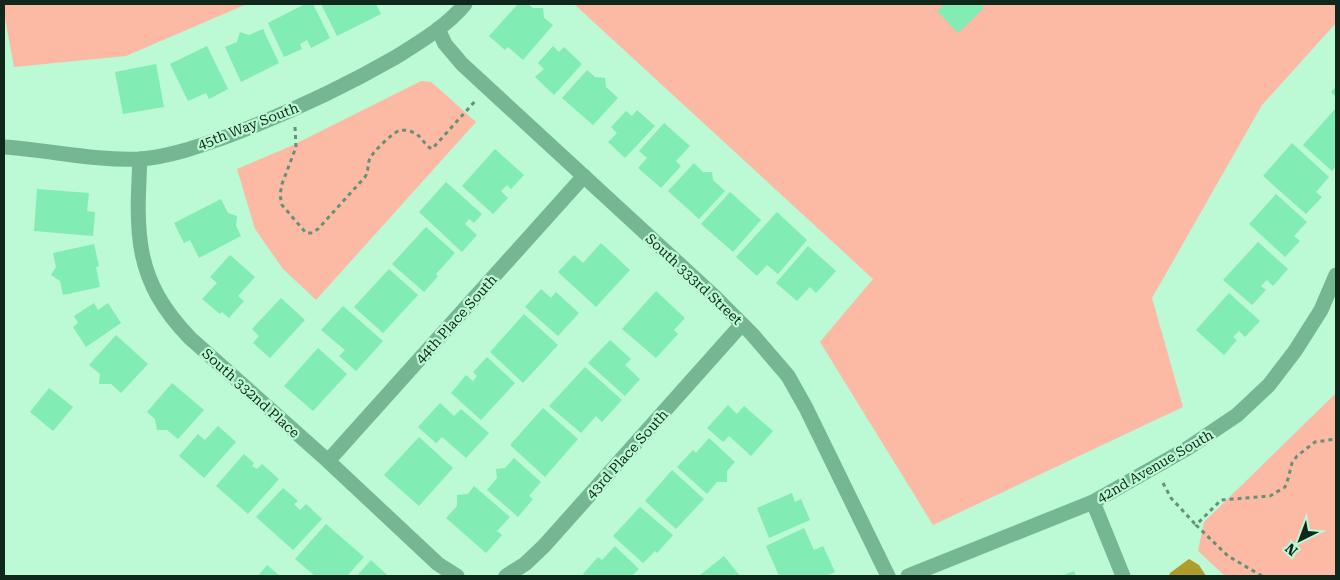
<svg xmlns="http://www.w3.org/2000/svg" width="1340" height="580" viewBox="0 0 1340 580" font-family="'Roboto Serif',serif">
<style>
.green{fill:#fcbaa4}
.water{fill:#b09c2b}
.building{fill:#81ecb3}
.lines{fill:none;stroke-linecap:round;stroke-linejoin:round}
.path{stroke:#669078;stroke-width:3;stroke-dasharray:4 4;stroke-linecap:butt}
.minor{stroke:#76b793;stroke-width:15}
.labels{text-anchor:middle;stroke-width:4.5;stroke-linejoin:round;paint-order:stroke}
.street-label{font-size:14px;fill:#10281b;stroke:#bcf9d5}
</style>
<rect width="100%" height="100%" fill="#bcf9d5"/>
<g class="green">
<polygon points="5,4 247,4 126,56 14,67 4,13"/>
<polygon points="574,4 1336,4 1336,23 1262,105 1152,298 1183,407 933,525 820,342 873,279"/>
<polygon points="421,81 431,82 437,87 476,122 316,300 283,269 255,229 237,169 291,146"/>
<polygon points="1336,393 1336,576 1225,576 1198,551 1204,522"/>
</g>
<polygon class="water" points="1189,559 1199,565 1206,576 1169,576 1170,573"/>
<g class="building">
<polygon points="305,4 313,4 330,38 311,48 307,40 300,44 302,49 284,57 268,23"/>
<polygon points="321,4 376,4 381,14 337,36"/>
<polygon points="518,4 528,4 533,8 543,8 544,18 553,25 523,60 508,47 505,50 489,36"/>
<polygon points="945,4 980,4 984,8 958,33 937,11"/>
<polygon points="263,29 279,63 241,82 225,47 237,42 240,32 249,35"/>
<polygon points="207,46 228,89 209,99 206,93 188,101 170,64"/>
<polygon points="553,46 559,52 564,47 582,64 554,95 535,77 544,69 538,63"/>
<polygon points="156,64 164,107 123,114 115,72"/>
<polygon points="587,70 595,77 605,78 606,87 618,98 593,125 562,98"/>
<polygon points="1336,86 1336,97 1331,92"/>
<polygon points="1336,108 1336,166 1332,171 1303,145"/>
<polygon points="637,110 655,126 625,158 608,142 617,133 611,127 626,111 632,116"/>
<polygon points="664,123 690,146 676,161 681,166 661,188 638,168 647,158 639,151"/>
<polygon points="1292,143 1329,177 1316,192 1322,197 1306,214 1263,176"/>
<polygon points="495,149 524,175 511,189 507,185 501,191 508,198 493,214 462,186"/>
<polygon points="694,163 703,172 712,172 713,180 725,191 699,219 668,191"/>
<polygon points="446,182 482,214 474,223 469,219 465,224 477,235 462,252 419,212"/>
<polygon points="37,189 89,193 87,211 95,212 93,236 34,231"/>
<polygon points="730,192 761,220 733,252 701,224"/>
<polygon points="1276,194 1307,222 1294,236 1300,241 1285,257 1249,224"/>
<polygon points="221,199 228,213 237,216 236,226 241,236 199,258 190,240 184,243 174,223"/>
<polygon points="777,212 807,240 778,274 767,265 757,276 736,257"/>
<polygon points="426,227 455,253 436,274 438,276 424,292 392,264"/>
<polygon points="1258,242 1288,269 1273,286 1267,280 1261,286 1266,290 1252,305 1223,280"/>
<polygon points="601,243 630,270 596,307 558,272 574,255 583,263"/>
<polygon points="94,244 99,266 96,267 100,287 63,295 60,281 51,275 56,267 53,253"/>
<polygon points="808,246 836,271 816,293 810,287 797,301 776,283"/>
<polygon points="230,255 255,277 238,296 244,301 229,318 222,312 220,314 202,299 217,283 210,277"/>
<polygon points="389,269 418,295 383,333 354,307"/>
<polygon points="541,289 551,298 556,292 579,313 558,336 525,307"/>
<polygon points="656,291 685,318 674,330 678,334 656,358 622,329"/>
<polygon points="1229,293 1260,321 1245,337 1239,331 1233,337 1237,340 1224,355 1196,330"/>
<polygon points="281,298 305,320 270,358 253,343 259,336 252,329"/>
<polygon points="94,303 98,310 108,303 121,323 86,347 73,327 78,323 74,316"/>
<polygon points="343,306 383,341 356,371 339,356 345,350 321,330"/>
<polygon points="524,314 558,345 523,383 490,352"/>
<polygon points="116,335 148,364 121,393 111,384 99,384 100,374 89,365"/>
<polygon points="610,340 631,359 625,365 640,379 625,396 588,363"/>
<polygon points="318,348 347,374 313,411 284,386"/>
<polygon points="487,357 515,383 481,420 451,393 466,375 473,381 477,376 473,372"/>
<polygon points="585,367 622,400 602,422 596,416 581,433 549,406"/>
<polygon points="172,383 204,410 178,439 167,430 157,430 155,419 147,412"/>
<polygon points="49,388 73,407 53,431 30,412"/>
<polygon points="440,403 454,416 461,409 489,433 466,458 442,437 436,443 418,427"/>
<polygon points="728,405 737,414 744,406 773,431 751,456 729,436 723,442 707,428"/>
<polygon points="543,408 578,439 545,477 510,445"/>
<polygon points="218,426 236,442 204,478 179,456 198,434 205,440"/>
<polygon points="419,437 453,468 419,506 384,475"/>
<polygon points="709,438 735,462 727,471 727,482 717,482 707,494 677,467 693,450 696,453"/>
<polygon points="244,454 254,463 252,466 257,469 262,464 279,479 248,514 216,486"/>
<polygon points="514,458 541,482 529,496 533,499 518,517 487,490 497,478 496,469 505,468"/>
<polygon points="672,470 704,499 676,529 645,501"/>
<polygon points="474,486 510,517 497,531 502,535 486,553 446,518 457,506 457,495 468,494"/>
<polygon points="283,488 298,501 294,504 300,510 306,504 322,519 293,550 256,517"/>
<polygon points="792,493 795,502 801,499 810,520 769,538 757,508"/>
<polygon points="640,507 673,535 657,553 655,551 643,563 613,536"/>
<polygon points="326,524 364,557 347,576 315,576 295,559"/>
<polygon points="804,528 814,550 823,546 835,572 826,576 779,576 766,546"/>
<polygon points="615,546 639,569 632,576 586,576 583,574 598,557 602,560"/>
<polygon points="724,556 740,576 701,576 700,575"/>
<polygon points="371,560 387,575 386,576 357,576"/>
<polygon points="267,565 280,576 258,576"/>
<polygon points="1074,571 1076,576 1061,576"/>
</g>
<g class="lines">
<g class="path">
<path d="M 295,127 L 296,147 L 282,184 L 280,195 L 282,205 L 306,233 L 311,233 L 318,229 L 365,177 C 369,171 367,165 370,158 C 373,152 393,132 399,131 C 404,129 410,131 415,133 C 422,137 425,146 432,149 L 477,99"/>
<polyline points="1163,483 1171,498 1196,525"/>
<polyline points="1262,576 1228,556 1196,525 1221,500 1270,496 1285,487 1288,479 1292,463 1297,456 1315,442 1336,439"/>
</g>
<g class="minor">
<polyline points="438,29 445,44 462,64 715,297 752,334 788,376 806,408 888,576"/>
<path d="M 4,147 C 49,150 95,161 140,159 C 169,157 200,146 228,136 C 286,114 342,88 396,57 C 420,42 447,26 465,4"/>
<path d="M 140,159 C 136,235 134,280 190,338 L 328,461 L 438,564 L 457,576"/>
<polyline points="328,461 584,176"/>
<polyline points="1093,502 1123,576"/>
<polyline points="506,576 525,564 544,546 742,324"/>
<polyline points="908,576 1093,502 1188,448 1237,415 1269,385 1295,351 1321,310 1336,275"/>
</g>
</g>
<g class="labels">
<g class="street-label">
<text transform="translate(248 126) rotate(-21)" y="5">45th Way South</text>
<text transform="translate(694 279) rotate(43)" y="5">South 333rd Street</text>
<text transform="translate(456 319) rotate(-48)" y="5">44th Place South</text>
<text transform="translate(251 393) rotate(42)" y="5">South 332nd Place</text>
<text transform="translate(627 454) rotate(-48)" y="5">43rd Place South</text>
<text transform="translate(1155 466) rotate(-30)" y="5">42nd Avenue South</text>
</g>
</g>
<rect width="1340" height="580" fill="none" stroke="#10281b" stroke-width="10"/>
<g transform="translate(1300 540) rotate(222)" stroke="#bcf9d5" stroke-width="4" paint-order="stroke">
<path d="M0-4L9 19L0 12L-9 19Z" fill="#10281b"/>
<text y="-8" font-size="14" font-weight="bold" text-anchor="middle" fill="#10281b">N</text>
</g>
</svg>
